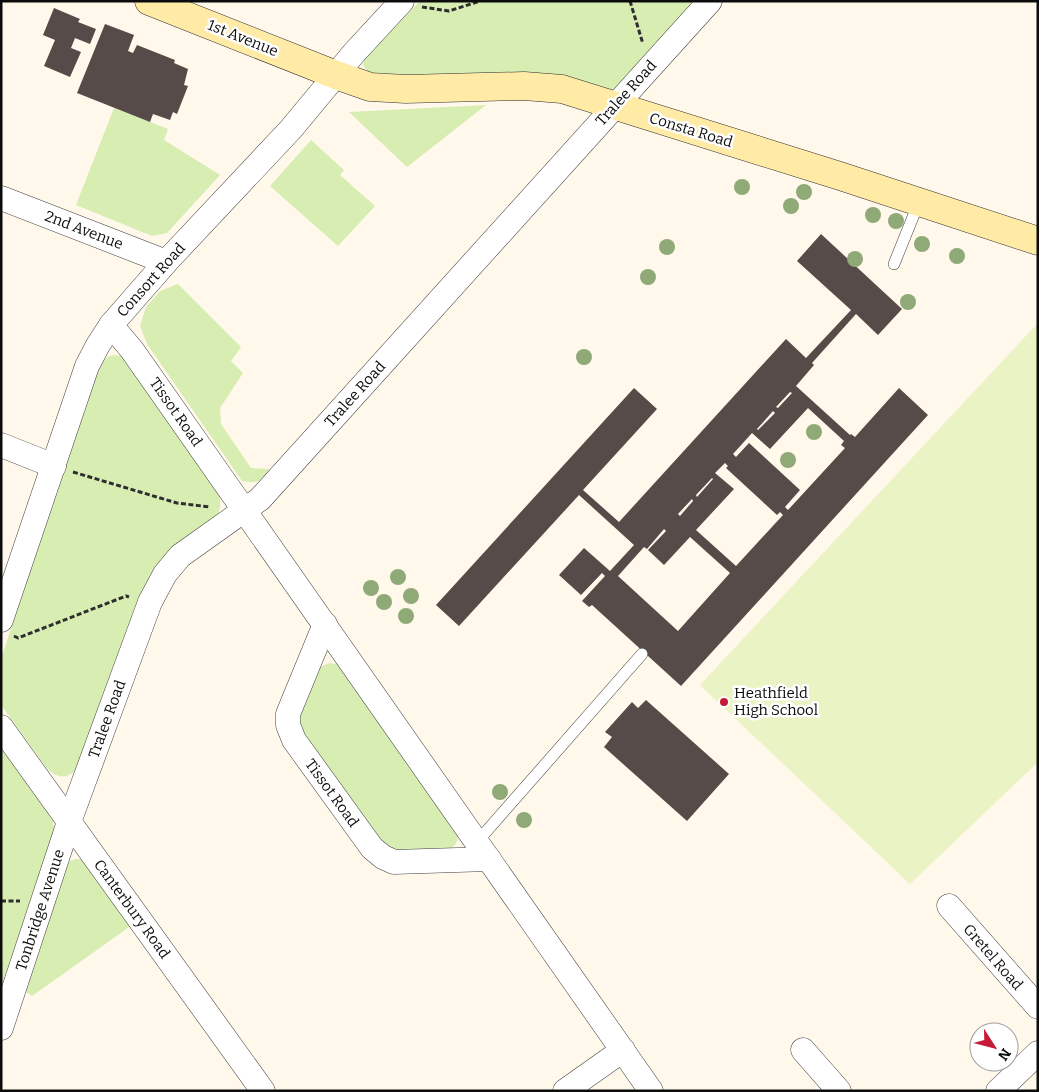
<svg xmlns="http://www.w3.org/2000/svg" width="1039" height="1092" viewBox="0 0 1039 1092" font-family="Bitter,serif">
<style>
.green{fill:#d8edb2}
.pitch{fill:#e9f3c4}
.building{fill:#564b48;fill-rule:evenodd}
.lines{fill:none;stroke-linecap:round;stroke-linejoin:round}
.lane-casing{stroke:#3f3f3f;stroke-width:12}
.street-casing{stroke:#3f3f3f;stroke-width:25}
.secondary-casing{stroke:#2e2e2e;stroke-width:29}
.path{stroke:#2e2e2e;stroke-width:3;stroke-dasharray:5 2.5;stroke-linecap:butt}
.lane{stroke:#fff;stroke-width:11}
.street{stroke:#fff;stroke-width:24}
.secondary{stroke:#ffeaa6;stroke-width:28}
.tree{fill:#8fa977}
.poi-dot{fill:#c71938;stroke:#fff;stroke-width:2}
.labels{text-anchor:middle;stroke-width:5;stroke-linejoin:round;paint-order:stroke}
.street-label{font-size:15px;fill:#0c0c0c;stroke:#fff}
.poi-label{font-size:15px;fill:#0c0c0c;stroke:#fff;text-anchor:start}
</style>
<rect width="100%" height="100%" fill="#fff8eb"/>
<g class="green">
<path d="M 420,1 L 698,1 L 618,87 L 611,90 L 603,91 L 403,77 C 391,76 351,76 367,55 Z"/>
<polygon points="486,105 407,167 349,112"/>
<polygon points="114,108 168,129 164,140 220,175 167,233 152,236 76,205"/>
<polygon points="311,140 344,170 340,175 375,206 338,246 270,186"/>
<path d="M 178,284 L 241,347 L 231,361 L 243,373 L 220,408 L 221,424 L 251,468 L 269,469 L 268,476 C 259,483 252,483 242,481 L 147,344 L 140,326 L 146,307 L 160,291 Z"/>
<path d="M 114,355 L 122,356 L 220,494 L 220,507 L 218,515 L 170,552 L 77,769 C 67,780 55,778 46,767 L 1,705 L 1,659 L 95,374 C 100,365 103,357 114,355 Z"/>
<polygon points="329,663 337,664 459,836 455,845 449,851 405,854 382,844 305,736 300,728 299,717 320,667"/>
<polygon points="1,743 53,818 54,829 1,999"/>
<polygon points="76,859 81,859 86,862 132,925 32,996 23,990 67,862"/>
</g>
<polygon class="pitch" points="1038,323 1038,762 910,884 700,685"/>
<g class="building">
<polygon points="54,8 80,19 78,22 96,29 90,44 75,38 71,48 81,52 70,77 44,66 55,40 43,35"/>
<polygon points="105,24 134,35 128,51 133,53 137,45 175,60 174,63 188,69 184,85 188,86 177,114 173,112 170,120 153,114 150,122 77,93"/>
<path d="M 821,234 L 902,309 L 878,335 L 856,314 L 812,363 L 814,365 L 796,386 L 850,435 L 851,434 L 855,437 L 899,388 L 928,415 L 681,686 L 592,605 L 589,607 L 582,601 L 605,576 L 602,573 L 581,595 L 559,575 L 584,548 L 610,571 L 634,545 L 579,495 L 459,626 L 436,605 L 634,388 L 657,409 L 583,490 L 619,522 L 786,339 L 806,358 L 851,310 L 797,261 ZM 790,392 L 792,393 L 778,408 L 776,407 ZM 808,408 L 844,441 L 841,445 L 845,448 L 788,510 L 785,507 L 800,490 L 749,443 L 736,457 L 733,454 L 752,433 L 770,449 ZM 773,411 L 775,413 L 758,430 L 757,429 ZM 725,463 L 728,466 L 726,468 L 777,515 L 780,512 L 783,515 L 736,566 L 696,530 L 734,489 L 715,473 ZM 712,478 L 713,479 L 697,497 L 696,495 ZM 692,499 L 693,501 L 680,516 L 678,514 ZM 664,529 L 666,531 L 648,550 L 664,565 L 690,537 L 730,573 L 678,631 L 618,576 L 644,547 L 647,549 Z"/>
<polygon points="646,700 729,774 687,821 604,747 612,737 605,732 632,702 638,708"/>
</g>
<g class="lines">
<g class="lane-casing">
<g id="lane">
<polyline points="894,264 919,202"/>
<polyline points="477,842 642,654"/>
</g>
</g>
<g class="street-casing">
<g id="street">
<polyline points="1,198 166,262"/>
<polyline points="111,325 132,350 651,1091"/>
<polyline points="1,445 54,466"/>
<polyline points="1,620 87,366 98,345 111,325 166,262 291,129 354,53 402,1"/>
<polyline points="325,624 288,714 288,725 294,740 372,848 383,857 394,862 489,859"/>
<polyline points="1,727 263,1091"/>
<polyline points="949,906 1038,1007"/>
<polyline points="1,1028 69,822 150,602 165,574 180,556 260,499 710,1"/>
<polyline points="803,1050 839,1091"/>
<polyline points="565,1091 623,1050"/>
<polyline points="998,1091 1038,1053"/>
</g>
</g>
<g class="secondary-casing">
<polyline id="secondary" points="149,1 336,75 370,87 406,89 524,86 562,89 840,176 1038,241"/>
</g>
<g class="path">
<polyline points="630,1 643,44"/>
<polyline points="422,7 449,11 480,1"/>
<polyline points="73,472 177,503 210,507"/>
<polyline points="14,636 18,638 126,596 129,597"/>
<polyline points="1,901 20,901"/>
</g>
<use href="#lane" class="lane"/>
<use href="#street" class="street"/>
<use href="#secondary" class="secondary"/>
</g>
<g class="tree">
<circle cx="742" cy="187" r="8"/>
<circle cx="804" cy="192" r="8"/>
<circle cx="791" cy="206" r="8"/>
<circle cx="873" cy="215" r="8"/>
<circle cx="896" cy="221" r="8"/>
<circle cx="922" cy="244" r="8"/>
<circle cx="667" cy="247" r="8"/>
<circle cx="957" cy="256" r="8"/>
<circle cx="855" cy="259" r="8"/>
<circle cx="648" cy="277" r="8"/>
<circle cx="908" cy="302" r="8"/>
<circle cx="584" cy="357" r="8"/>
<circle cx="814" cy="432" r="8"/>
<circle cx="788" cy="460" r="8"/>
<circle cx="398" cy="577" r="8"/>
<circle cx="371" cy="588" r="8"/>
<circle cx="411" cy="596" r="8"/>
<circle cx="384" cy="602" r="8"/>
<circle cx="406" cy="616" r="8"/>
<circle cx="500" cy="792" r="8"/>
<circle cx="524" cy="820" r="8"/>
</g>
<circle class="poi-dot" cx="724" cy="702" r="5"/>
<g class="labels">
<g class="street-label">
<text transform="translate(243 38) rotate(22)" y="5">1st Avenue</text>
<text transform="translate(626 93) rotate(-48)" y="5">Tralee Road</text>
<text transform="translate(691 130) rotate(17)" y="5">Consta Road</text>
<text transform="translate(84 230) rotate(21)" y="5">2nd Avenue</text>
<text transform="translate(151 280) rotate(-48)" y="5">Consort Road</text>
<text transform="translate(355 394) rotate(-48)" y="5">Tralee Road</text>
<text transform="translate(176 412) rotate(55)" y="5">Tissot Road</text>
<text transform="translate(107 719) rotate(-70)" y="5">Tralee Road</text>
<text transform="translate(332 793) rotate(54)" y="5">Tissot Road</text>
<text transform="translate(132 909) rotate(54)" y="5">Canterbury Road</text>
<text transform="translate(40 910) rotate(-72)" y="5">Tonbridge Avenue</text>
<text transform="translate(993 957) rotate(49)" y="5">Gretel Road</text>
</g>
<g class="poi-label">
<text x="734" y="698">Heathfield<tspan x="734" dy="17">High School</tspan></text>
</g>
</g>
<rect width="1039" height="1092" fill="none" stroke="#0c0c0c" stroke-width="5"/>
<g transform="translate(994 1047) rotate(126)"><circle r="24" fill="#ffffff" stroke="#9e9e9e"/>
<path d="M0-4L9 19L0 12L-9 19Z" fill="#c71938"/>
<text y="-8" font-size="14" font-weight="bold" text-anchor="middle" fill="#0c0c0c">N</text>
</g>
</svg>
